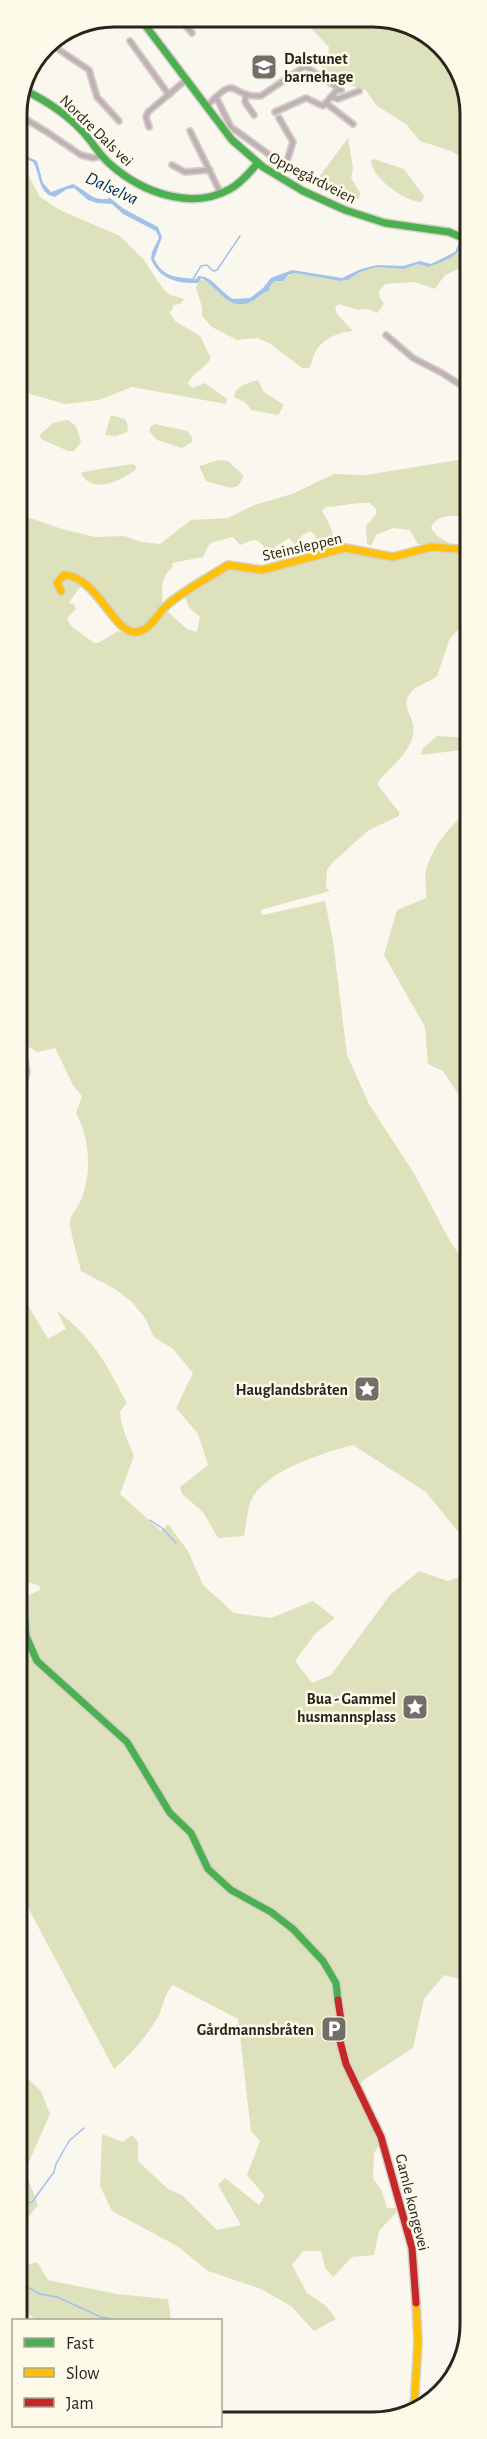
<svg xmlns="http://www.w3.org/2000/svg" width="487" height="2439" viewBox="0 0 487 2439" font-family="'Alegreya Sans',sans-serif">
<style>
.green{fill:#dde2bc}
.water{fill:#a2c2ea}
.lines{fill:none;stroke-linecap:round;stroke-linejoin:round}
.stream{stroke:#a2c2ea;stroke-width:1.5}
.street-casing{stroke:#d3d1c9;stroke-width:8}
.fast-casing{stroke:#d3d1c9;stroke-width:10}
.slow-casing{stroke:#d3d1c9;stroke-width:10}
.jam-casing{stroke:#d3d1c9;stroke-width:10}
.street{stroke:#c1b0b5;stroke-width:4.5}
.fast{stroke:#4caf50;stroke-width:7}
.slow{stroke:#ffc107;stroke-width:7}
.jam{stroke:#c62828;stroke-width:7}
.labels{text-anchor:middle;stroke-width:5;stroke-linejoin:round;paint-order:stroke}
.poi-label{font-size:16px;font-weight:bold;fill:#28261c;stroke:#fefaea;text-anchor:end}
.street-label{font-size:16px;fill:#28261c;stroke:#fefaea}
.water-label{font-size:18px;font-style:italic;fill:#002c61;stroke:#fefaea}
.rim{fill:none;stroke:#28261c;stroke-width:3}
</style>
<rect width="100%" height="100%" fill="#faf7ee"/>
<g class="green">
<polygon points="302,19 383,20 419,40 430,40 447,50 470,101 470,163 451,151 420,141 407,125 376,105 366,90 346,84 318,64 317,61 328,55 329,47"/>
<polygon points="348,138 353,168 351,178 360,193 359,199 314,184"/>
<path d="M 17,155 L 40,197 L 60,210 L 120,236 L 143,259 L 164,290 L 170,295 L 184,299 L 180,304 L 174,305 L 170,313 L 175,321 L 200,336 L 211,358 C 205,369 192,372 188,384 L 192,388 L 205,383 L 227,399 L 226,404 L 132,387 L 99,400 L 65,404 L 27,393 L 17,388 Z"/>
<path d="M 374,159 L 404,169 L 424,196 L 422,202 C 405,202 372,178 371,161 Z"/>
<polygon points="464,210 470,219 470,234 463,234 457,229 461,224 462,211"/>
<path d="M 460,243 L 463,245 L 469,264 L 445,275 L 435,289 L 415,282 L 385,284 L 379,291 L 380,298 L 384,304 L 377,313 L 368,309 L 358,310 L 338,304 L 335,308 L 337,314 L 353,331 C 338,332 320,340 314,355 C 312,360 312,364 309,368 L 302,368 L 269,343 L 257,338 L 237,340 L 212,327 L 202,316 L 202,307 L 196,288 L 200,279 C 217,284 223,306 244,304 C 254,303 260,293 269,291 L 270,286 L 275,281 L 295,273 L 340,281 L 348,280 L 360,272 L 377,267 L 404,269 L 418,264 L 426,267 C 438,262 457,259 460,243 Z"/>
<path d="M 258,380 L 264,392 L 284,405 L 278,415 L 251,410 L 246,403 L 234,397 C 234,387 249,382 258,380 Z"/>
<polygon points="111,415 125,419 128,426 127,432 116,436 105,435"/>
<polygon points="68,420 76,426 81,442 74,451 68,451 41,439 40,435 53,423"/>
<polygon points="155,424 187,431 192,437 192,442 182,448 157,440 149,431 151,426"/>
<polygon points="17,427 24,432 26,441 19,450 17,450"/>
<polygon points="219,460 228,461 244,476 238,486 231,488 206,481 199,466"/>
<path d="M 458,460 L 470,461 L 470,520 L 466,517 C 454,516 436,513 431,528 L 437,536 L 449,543 L 447,545 L 418,544 L 410,530 L 393,528 L 376,535 L 371,546 L 367,544 L 366,526 L 376,514 L 376,509 L 370,503 C 354,502 341,507 325,507 L 322,511 C 329,523 334,531 334,547 L 322,550 L 314,534 L 310,531 C 299,536 301,538 295,545 L 289,538 L 275,547 L 271,554 L 278,558 L 290,559 L 279,562 C 268,559 265,541 254,540 C 250,540 244,544 240,545 L 233,537 L 210,543 L 203,557 L 172,563 L 173,566 C 157,583 164,587 162,607 L 142,627 L 126,629 L 84,581 L 69,603 L 74,604 L 76,609 L 67,618 L 71,626 L 94,643 L 98,643 L 118,631 C 148,643 149,628 167,611 L 187,629 L 197,632 L 200,617 L 189,608 L 185,597 L 229,566 L 250,571 L 255,574 L 342,550 L 396,558 L 397,560 L 422,550 L 470,552 L 470,618 L 450,638 L 437,676 C 428,684 414,684 408,697 C 403,706 411,715 413,724 C 418,747 391,766 378,782 L 379,787 L 399,812 L 399,816 L 369,830 L 334,861 L 327,870 L 326,888 L 330,891 L 260,910 L 263,915 L 325,901 L 333,941 L 347,1055 L 369,1104 L 415,1175 L 451,1243 L 470,1269 L 470,1565 L 468,1544 L 426,1492 L 353,1445 C 323,1453 262,1471 250,1503 C 247,1513 246,1525 244,1536 L 218,1538 L 203,1512 L 182,1494 L 180,1487 L 208,1465 L 198,1434 L 176,1408 L 193,1373 L 173,1349 L 154,1337 L 145,1318 L 131,1301 L 115,1289 L 81,1271 C 79,1261 69,1229 70,1221 C 71,1214 79,1206 81,1200 C 92,1172 90,1139 76,1113 L 82,1096 L 73,1085 L 55,1048 L 37,1052 L 17,1039 L 17,528 L 30,518 L 62,529 L 95,537 L 124,536 L 141,542 L 160,544 L 191,520 L 228,518 L 254,505 L 292,494 L 334,474 L 366,475 Z"/>
<path d="M 133,464 L 137,467 L 134,471 C 119,481 92,495 81,473 C 84,471 125,465 133,464 Z"/>
<polygon points="437,736 470,738 470,749 420,755 424,747"/>
<path d="M 470,810 L 470,1112 L 443,1071 L 428,1064 L 425,1027 L 384,955 L 397,910 L 426,898 C 427,889 424,879 426,870 C 432,848 451,823 470,810 Z"/>
<path d="M 17,1287 L 48,1339 L 66,1329 L 57,1311 C 95,1340 105,1362 127,1403 L 120,1411 C 121,1428 128,1441 134,1456 L 120,1494 L 161,1531 L 168,1524 L 188,1551 L 203,1585 L 234,1613 L 271,1618 L 313,1601 L 335,1618 L 315,1634 L 295,1661 L 312,1683 L 331,1675 L 390,1595 L 419,1571 L 448,1581 L 470,1573 L 470,1982 L 444,1975 L 424,1999 L 413,2048 L 365,2079 L 354,2089 L 383,2139 L 374,2153 L 373,2179 L 381,2189 L 387,2208 L 400,2208 L 379,2231 L 374,2255 L 352,2257 L 333,2277 L 325,2268 L 321,2251 L 303,2251 L 292,2265 L 307,2293 L 326,2306 L 336,2319 L 314,2331 L 291,2306 L 261,2289 L 208,2271 L 177,2246 L 112,2211 L 100,2186 L 102,2134 L 123,2142 L 132,2135 L 138,2142 L 138,2161 L 168,2189 L 182,2195 L 217,2230 L 241,2225 L 218,2185 L 225,2178 L 259,2205 L 265,2196 L 247,2175 L 260,2141 L 251,2131 L 238,2019 L 173,1985 C 163,1995 164,2007 157,2019 C 146,2037 130,2055 114,2069 L 17,1887 L 17,1585 L 24,1597 L 40,1590 L 40,1586 L 17,1579 Z"/>
<polygon points="17,2048 22,2053 26,2077 41,2091 50,2114 25,2171 38,2205 17,2232"/>
<polygon points="37,2262 48,2280 117,2294 168,2299 171,2320 37,2320 17,2307 17,2264 23,2266"/>
</g>
<path class="water" d="M 17,152 L 37,161 L 43,183 L 51,192 L 73,184 C 87,191 94,203 110,198 L 124,209 L 158,227 L 162,237 L 154,259 C 164,278 176,277 196,279 L 198,276 C 213,276 220,292 233,299 L 250,298 L 263,288 L 271,278 L 292,270 L 342,278 L 361,269 L 377,265 L 403,266 L 420,261 L 431,264 L 455,252 L 463,234 L 468,233 L 470,236 L 465,235 C 460,240 461,243 459,249 C 455,259 437,263 428,267 L 418,264 L 404,269 L 377,267 L 360,272 L 348,280 L 340,281 L 295,273 L 288,275 L 283,281 L 275,281 L 270,286 L 269,291 C 260,293 254,303 244,304 C 225,307 217,286 201,278 L 198,283 C 178,284 159,279 151,259 L 152,252 L 159,238 L 156,231 L 123,214 L 112,204 L 97,203 L 88,200 L 74,188 L 67,189 L 55,197 C 37,193 41,175 33,162 L 17,155 Z"/>
<g class="lines">
<g class="stream">
<polyline points="193,279 201,266 207,265 213,271 217,270 240,236"/>
<polyline points="150,1520 162,1528 176,1543"/>
<polyline points="17,2212 22,2205 32,2202 54,2172 56,2164 69,2141 84,2128"/>
<polyline points="17,2281 40,2294 57,2297 101,2317 118,2320"/>
</g>
<g class="street-casing">
<g id="street">
<polyline points="178,17 192,33"/>
<polyline points="130,41 169,95"/>
<polyline points="49,43 89,70 97,97 119,121"/>
<polyline points="246,94 245,102 254,115"/>
<polyline points="216,97 231,127 271,156 286,164 293,142 279,118"/>
<polyline points="332,97 338,99 359,91"/>
<polyline points="326,103 353,124"/>
<path d="M 207,106 C 240,71 228,98 261,96 L 305,66 L 341,90"/>
<polyline points="275,112 306,98 323,106 338,89"/>
<polyline points="17,114 47,132 81,155 93,158 101,156"/>
<polyline points="149,127 146,117 148,112 187,79"/>
<polyline points="190,131 221,194"/>
<polyline points="172,165 185,172 210,170"/>
<polyline points="386,335 413,358 442,373 470,391"/>
<polyline points="17,1015 27,1072 17,1108"/>
</g>
</g>
<g class="fast-casing">
<g id="fast">
<polyline points="139,17 232,140 263,167 303,191 345,210 385,223 449,232 470,241"/>
<path d="M 24,90 C 47,101 67,114 84,133 C 93,143 100,156 111,165 C 142,192 191,211 230,189 C 241,183 249,173 257,164"/>
<polyline points="17,1583 23,1597 26,1636 37,1661 127,1742 170,1813 191,1833 208,1869 231,1890 271,1912 293,1929 323,1961 336,1983 338,2000"/>
</g>
</g>
<g class="slow-casing">
<g id="slow">
<path d="M 61,591 L 57,583 L 64,575 C 96,575 115,635 136,632 C 150,631 157,614 166,606 C 184,590 208,578 228,565 L 262,570 L 345,548 L 393,557 L 431,547 L 470,550"/>
<polyline points="17,2317 21,2320"/>
<polyline points="414,2408 418,2342 416,2303"/>
</g>
</g>
<g class="jam-casing">
<polyline id="jam" points="338,2000 341,2020 340,2041 346,2064 381,2137 412,2248 416,2303"/>
</g>
<use href="#street" class="street"/>
<use href="#fast" class="fast"/>
<use href="#slow" class="slow"/>
<use href="#jam" class="jam"/>
</g>
<defs>
<g id="school-square" transform="scale(1.35)"><rect x="-9" y="-9" width="18" height="18" rx="4" fill="#726f66" stroke="#fefaea"/><path d="M0-5L7-2L0 1L-7-2ZM-4 1L0 2.5L4 1V4Q0 6-4 4Z" fill="#fff"/></g>
<g id="sight-square" transform="scale(1.35)"><rect x="-9" y="-9" width="18" height="18" rx="4" fill="#726f66" stroke="#fefaea"/><path d="M0-6L1.8-2.2L6-1.7L2.9 1.2L3.7 5.4L0 3.3L-3.7 5.4L-2.9 1.2L-6-1.7L-1.8-2.2Z" fill="#fff"/></g>
<g id="parking-square" transform="scale(1.35)"><rect x="-9" y="-9" width="18" height="18" rx="4" fill="#726f66" stroke="#fefaea"/><path d="M-3.5-5.5H1a3.5 3.5 0 0 1 0 7H-1V5.5H-3.5ZM-1-3.4V-.6H.8a1.4 1.4 0 0 0 0-2.8Z" fill="#fff"/></g>
</defs>
<g fill-rule="evenodd">
<use href="#school-square" x="264" y="67"/>
<use href="#sight-square" x="367" y="1389"/>
<use href="#sight-square" x="415" y="1707"/>
<use href="#parking-square" x="334" y="2029"/>
</g>
<g class="labels">
<g class="poi-label">
<text x="284" y="64" text-anchor="start">Dalstunet<tspan x="284" dy="18">barnehage</tspan></text>
<text x="348" y="1395">Hauglandsbråten</text>
<text x="396" y="1704">Bua - Gammel<tspan x="396" dy="18">husmannsplass</tspan></text>
<text x="314" y="2035">Gårdmannsbråten</text>
</g>
<g class="street-label">
<text transform="translate(97 130) rotate(44)" y="6">Nordre Dals vei</text>
<text transform="translate(313 177) rotate(27)" y="6">Oppegårdveien</text>
<text transform="translate(302 546) rotate(-13)" y="6">Steinsleppen</text>
<text transform="translate(413 2202) rotate(76)" y="6">Gamle kongevei</text>
</g>
<g class="water-label">
<text transform="translate(112 188) rotate(25)" y="6">Dalselva</text>
</g>
</g>
<path d="M0 0H487V2439H0ZM114 27H373A87 87 0 0 1 460 114V2325A87 87 0 0 1 373 2412H114A87 87 0 0 1 27 2325V114A87 87 0 0 1 114 27Z" fill="#fefaea" fill-rule="evenodd"/>
<path class="rim" d="M114 27H373A87 87 0 0 1 460 114V2325A87 87 0 0 1 373 2412H114A87 87 0 0 1 27 2325V114A87 87 0 0 1 114 27Z"/>
<rect x="12" y="2319" width="210" height="108" fill="#fefaea" stroke="#a8a598" stroke-width="1.5"/>
<rect x="24" y="2338" width="30" height="9" fill="#4caf50" stroke="#a8a598" stroke-width="1.5"/>
<text x="66" y="2349" font-size="18" fill="#28261c">Fast</text>
<rect x="24" y="2368" width="30" height="9" fill="#ffc107" stroke="#a8a598" stroke-width="1.5"/>
<text x="66" y="2379" font-size="18" fill="#28261c">Slow</text>
<rect x="24" y="2398" width="30" height="9" fill="#c62828" stroke="#a8a598" stroke-width="1.5"/>
<text x="66" y="2409" font-size="18" fill="#28261c">Jam</text>
</svg>
